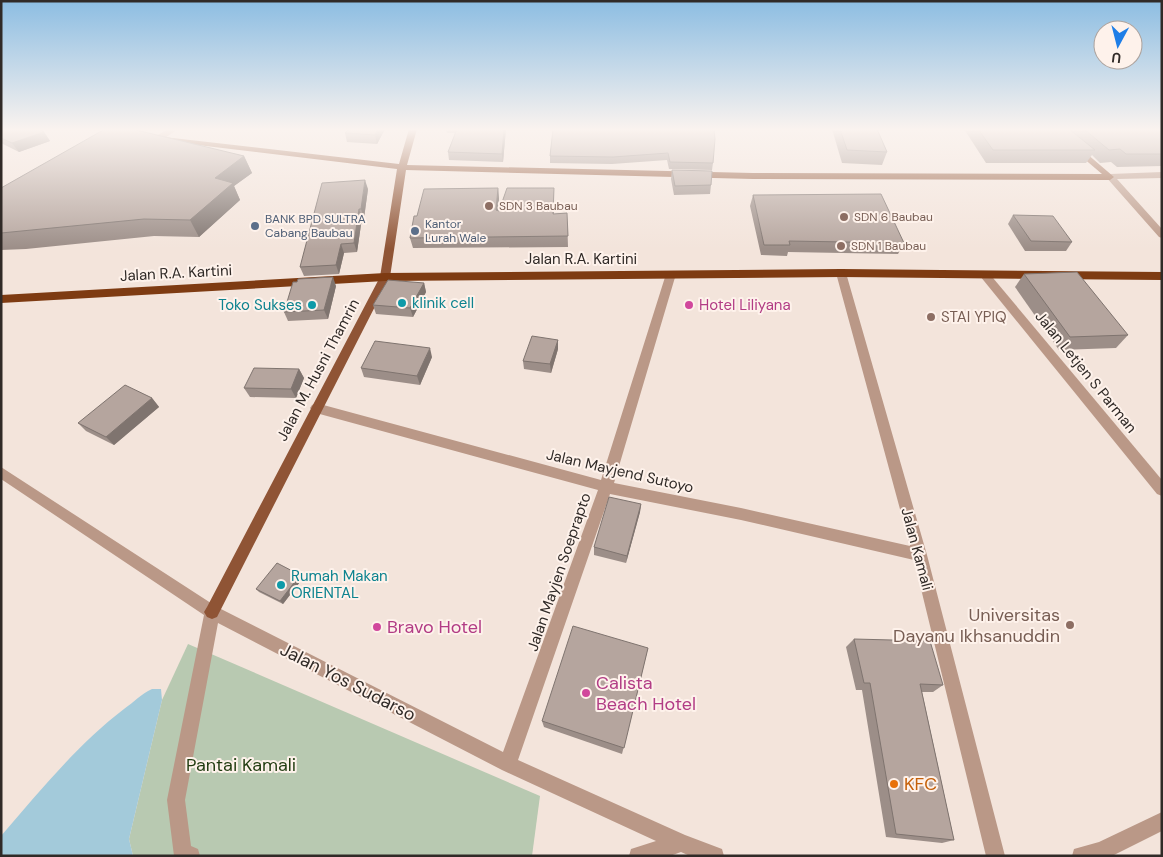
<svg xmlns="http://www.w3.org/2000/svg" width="1163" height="857" viewBox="0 0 1163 857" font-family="'DM Sans',sans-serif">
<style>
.green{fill:#b8c9b1}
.water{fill:#a3cada}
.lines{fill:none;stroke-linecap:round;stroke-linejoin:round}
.minor{fill:#ba9887;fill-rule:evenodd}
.major{fill:#8f5435;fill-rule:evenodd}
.highway{fill:#7e3b12;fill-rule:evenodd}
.wall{fill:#9c8e88}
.shaded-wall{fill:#7f746f}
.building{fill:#b5a59e;stroke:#7f746f}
.education-dot{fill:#8d6e63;stroke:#fef2eb;stroke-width:2}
.service-dot{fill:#5c6f8a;stroke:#fef2eb;stroke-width:2}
.culture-dot{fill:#0f9aa8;stroke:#fef2eb;stroke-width:2}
.hotel-dot{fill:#d1479c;stroke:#fef2eb;stroke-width:2}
.food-dot{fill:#e8710a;stroke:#fef2eb;stroke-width:2}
.labels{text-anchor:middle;stroke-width:4;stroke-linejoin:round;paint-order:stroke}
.far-education-label{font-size:12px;fill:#785e54;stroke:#fef2eb;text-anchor:start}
.far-service-label{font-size:12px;fill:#4e5e75;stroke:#fef2eb;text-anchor:start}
.street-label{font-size:15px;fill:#302a27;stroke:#fef2eb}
.culture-label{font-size:15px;fill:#0d838f;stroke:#fef2eb;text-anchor:start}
.hotel-label{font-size:15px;fill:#b23c85;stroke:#fef2eb;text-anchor:start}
.education-label{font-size:15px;fill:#785e54;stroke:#fef2eb;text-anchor:start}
.near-education-label{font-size:18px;fill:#785e54;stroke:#fef2eb;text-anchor:end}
.near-hotel-label{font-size:18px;fill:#b23c85;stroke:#fef2eb;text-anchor:start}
.near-street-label{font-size:18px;fill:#302a27;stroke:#fef2eb}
.near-park-label{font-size:18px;fill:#1f3b0f;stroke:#fef2eb}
.near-food-label{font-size:18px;fill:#c56008;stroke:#fef2eb;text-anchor:start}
</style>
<rect width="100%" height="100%" fill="#f3e4db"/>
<polygon class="green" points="188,644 540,796 532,856 133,856 129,839 162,700"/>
<path class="water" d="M 152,689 L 161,689 L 162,700 L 129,839 L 133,856 L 1,856 L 1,836 C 39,792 78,744 124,709 C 134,702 141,694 152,689 Z"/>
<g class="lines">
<g class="minor">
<polygon points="168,129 178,129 162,140 156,140 156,136"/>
<polygon points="1162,172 1162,178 1117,179 1162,229 1162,238 1159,237 1106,177 1110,174"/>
<polygon points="841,270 846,273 927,555 1005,856 986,856 914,560 741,520 610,494 518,760 685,835 722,849 724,856 690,856 681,852 670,856 629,856 631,849 656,841 502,770 218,623 185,800 191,846 198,849 200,856 174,856 167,800 204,615 1,479 1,467 217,607 503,752 598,490 316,413 312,411 310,408 312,405 316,403 601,480 666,274 671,271 676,274 614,483 741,508 910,546 836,273"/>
<polygon points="984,271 988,272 1162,480 1162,496 1157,494 980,276 979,274"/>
<polygon points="1162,812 1162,831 1112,856 1072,856 1074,849 1099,842"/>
</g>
<polygon class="major" points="409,129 417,129 407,165 753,173 1102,174 1049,129 1058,129 1114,177 1110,180 753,179 406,170 390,277 217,617 212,619 207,617 204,612 207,607 380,277 397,169 164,141 160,139 164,137 399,164"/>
<polygon class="highway" points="841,269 1162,272 1162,280 841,277 385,281 1,303 1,295 385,273"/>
</g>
<g class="wall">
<polygon points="1,129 44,132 50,141 19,152 1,143"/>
<polygon points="349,129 385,129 377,144 347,142 345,133"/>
<polygon points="446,129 506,129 503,162 449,160 448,152 455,133 447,133"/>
<polygon points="553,129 713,163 712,170 669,169 667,160 612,164 550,163 550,156"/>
<polygon points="832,129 877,129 887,152 882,165 842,163"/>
<polygon points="964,129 1162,129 1162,166 1117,167 1111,162 1100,163 1092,155 1086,163 986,163"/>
<polygon points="244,156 252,173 234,186 240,200 199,237 154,236 26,249 1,250 1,188"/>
<polygon points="672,170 711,185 710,194 674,195 671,179"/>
<polygon points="498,188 499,199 498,210 554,188 554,214 567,213 568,247 413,248 410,238 417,216"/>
<polygon points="368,189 364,218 362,218 357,252 344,253 339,274 304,276 300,267"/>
<polygon points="753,195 904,243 898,254 788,252 787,256 761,255 750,206"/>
<polygon points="1013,215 1072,242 1066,251 1025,251 1008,224"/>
<polygon points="1024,274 1128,335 1116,348 1059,350 1015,287"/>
<polygon points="424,283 426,292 413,317 376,314 373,305"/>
<polygon points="336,286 328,319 288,321 284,312"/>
<polygon points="558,340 558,349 551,373 524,369 523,361"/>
<polygon points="432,357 420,385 364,377 361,368"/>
<polygon points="299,369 304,378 296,398 250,397 244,388"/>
<polygon points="152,398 159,407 114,445 86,431 78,423"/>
<polygon points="641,504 640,512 626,563 594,555 594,547"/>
<polygon points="300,575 303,578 283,604 259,592 256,589"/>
<polygon points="854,639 943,685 933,692 922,692 954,840 942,843 886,837 862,690 856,690 846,647"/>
<polygon points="648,648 622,754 544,727 542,721"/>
</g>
<g class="shaded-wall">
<polygon points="378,129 385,129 377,144 375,135"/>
<polygon points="504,129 506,129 503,162 502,154"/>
<polygon points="44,132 50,141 19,152 12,143"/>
<polygon points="244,156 252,173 234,186 240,200 199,237 190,220 215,178"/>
<polygon points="365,180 368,189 364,218 361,209"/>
<polygon points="498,188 499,199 497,220 496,210"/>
<polygon points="359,209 362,218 357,252 354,243"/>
<polygon points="341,244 344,253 339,274 336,265"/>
<polygon points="333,277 336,286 328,319 324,310"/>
<polygon points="424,283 426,292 413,317 410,308"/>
<polygon points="558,340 558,349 551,373 550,364"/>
<polygon points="430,348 432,357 420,385 417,376"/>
<polygon points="299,369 304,378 296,398 291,389"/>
<polygon points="152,398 159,407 114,445 106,437"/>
<polygon points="641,504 640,512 626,563 627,556"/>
<polygon points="300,575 303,578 283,604 280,601"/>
</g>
<g class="building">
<polygon points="1,129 39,129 44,132 12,143 1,138"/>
<polygon points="105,129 132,129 244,156 215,178 233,183 190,220 144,219 1,233 1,188"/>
<polygon points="349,129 378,129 375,135 345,133"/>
<polygon points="457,129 504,129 502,154 448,152"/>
<polygon points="553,129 714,129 715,139 713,163 670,162 668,153 613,157 550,156"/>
<polygon points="840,129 877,129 887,152 847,150"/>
<polygon points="978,129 1069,129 1095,150 993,150"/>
<polygon points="1084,129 1162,129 1162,154 1126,154 1120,149 1109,150"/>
<polygon points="672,170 712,171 711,185 675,186"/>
<polygon points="365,180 361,209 359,209 354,243 341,244 336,265 300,267 322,183"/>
<polygon points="498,188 496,210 499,211 507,188 554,188 553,214 567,213 568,236 410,238 414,216 417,216 424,189"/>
<polygon points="881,194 904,243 789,241 790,245 764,245 753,195"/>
<polygon points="1013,215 1053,216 1072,242 1031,241"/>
<polygon points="1077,272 1128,335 1070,337 1024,274"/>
<polygon points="333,277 324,310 284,312 293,282 297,282 298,279"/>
<polygon points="388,280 424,283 410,308 373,305"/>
<polygon points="532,336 558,340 550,364 523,361"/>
<polygon points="375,341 430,348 417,376 361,368"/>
<polygon points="254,368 299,369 291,389 244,388"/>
<polygon points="125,385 152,398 106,437 78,423"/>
<polygon points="609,497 641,504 627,556 594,547"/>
<polygon points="277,563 300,575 280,601 256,589"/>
<polygon points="573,626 648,648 624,748 542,721"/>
<polygon points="854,639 930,641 943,685 920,684 954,840 896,834 870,683 864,683"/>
</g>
<linearGradient id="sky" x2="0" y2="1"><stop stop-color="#8cbde2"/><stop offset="0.52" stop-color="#faf3ef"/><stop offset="1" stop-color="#faf3ef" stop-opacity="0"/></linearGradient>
<rect width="1163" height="249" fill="url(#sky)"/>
<g class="education-dot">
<circle cx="489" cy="206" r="5"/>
<circle cx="844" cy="217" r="5"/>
<circle cx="841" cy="246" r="5"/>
<circle cx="931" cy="317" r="5"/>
<circle cx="1070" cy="625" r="5"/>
</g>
<g class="service-dot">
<circle cx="255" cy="226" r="5"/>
<circle cx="415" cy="231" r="5"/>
</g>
<g class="culture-dot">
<circle cx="402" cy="303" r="5"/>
<circle cx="312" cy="305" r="5"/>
<circle cx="281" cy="585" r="5"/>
</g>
<g class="hotel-dot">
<circle cx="689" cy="305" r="5"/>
<circle cx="377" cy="627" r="5"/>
<circle cx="586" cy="693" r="5"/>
</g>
<circle class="food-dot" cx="894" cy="784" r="5"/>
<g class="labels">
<g class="far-education-label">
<text x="499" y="210">SDN 3 Baubau</text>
<text x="854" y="221">SDN 6 Baubau</text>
<text x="851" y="250">SDN 1 Baubau</text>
</g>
<g class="far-service-label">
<text x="265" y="223">BANK BPD SULTRA<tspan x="265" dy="14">Cabang Baubau</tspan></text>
<text x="425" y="228">Kantor<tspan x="425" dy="14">Lurah Wale</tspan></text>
</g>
<g class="street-label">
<text x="581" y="264">Jalan R.A. Kartini</text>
<text transform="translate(176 273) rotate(-3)" y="5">Jalan R.A. Kartini</text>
<text transform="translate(318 370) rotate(-62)" y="5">Jalan M. Husni Thamrin</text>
<text transform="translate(1086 372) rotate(51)" y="5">Jalan Letjen S Parman</text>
<text transform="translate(620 471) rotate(13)" y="5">Jalan Mayjend Sutoyo</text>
<text transform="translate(917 549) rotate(75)" y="5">Jalan Kamali</text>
<text transform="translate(559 572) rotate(-71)" y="5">Jalan Mayjen Soeprapto</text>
</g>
<g class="culture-label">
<text x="412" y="308">klinik cell</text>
<text x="302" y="310" text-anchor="end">Toko Sukses</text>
<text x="291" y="581">Rumah Makan<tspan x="291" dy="17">ORIENTAL</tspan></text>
</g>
<g class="hotel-label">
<text x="699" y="310">Hotel Liliyana</text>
</g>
<g class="education-label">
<text x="941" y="322">STAI YPIQ</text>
</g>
<g class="near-education-label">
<text x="1060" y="621">Universitas<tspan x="1060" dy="21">Dayanu Ikhsanuddin</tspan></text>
</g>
<g class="near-hotel-label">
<text x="387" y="633">Bravo Hotel</text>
<text x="596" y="689">Calista<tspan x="596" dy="21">Beach Hotel</tspan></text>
</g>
<g class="near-street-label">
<text transform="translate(348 682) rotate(27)" y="6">Jalan Yos Sudarso</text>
</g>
<g class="near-park-label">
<text x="241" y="771">Pantai Kamali</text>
</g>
<g class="near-food-label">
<text x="904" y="790">KFC</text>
</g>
</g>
<rect width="1163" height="857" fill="none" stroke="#302a27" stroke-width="5"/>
<g transform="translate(1118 45) rotate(187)"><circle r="24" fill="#fef2eb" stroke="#aca29d"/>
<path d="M0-4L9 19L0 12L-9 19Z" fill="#1e7ee7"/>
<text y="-8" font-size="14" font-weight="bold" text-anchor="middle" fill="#302a27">U</text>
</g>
</svg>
